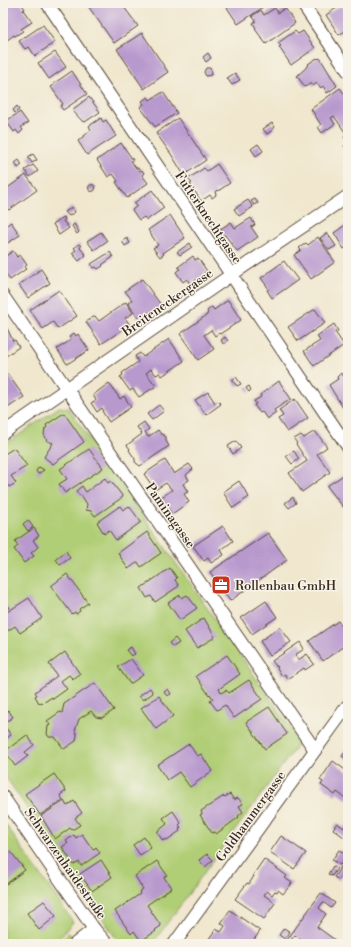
<svg xmlns="http://www.w3.org/2000/svg" width="351" height="947" viewBox="0 0 351 947" font-family="'Libre Bodoni',serif">
<style>
.green{fill:#b0ce75;stroke:#767c4a}
.building{fill:#b899ce}
.lines{fill:none;stroke-linecap:round;stroke-linejoin:round}
.street-casing{stroke:#564638;stroke-width:14}
.street{stroke:#fff;stroke-width:12}
.labels{text-anchor:middle;stroke-width:3;stroke-linejoin:round;paint-order:stroke}
.street-label{font-size:13px;fill:#3b2a1e;stroke:#f7f3e8}
.poi-label{font-size:13px;fill:#3b2a1e;stroke:#f7f3e8;text-anchor:start}
</style>
<rect width="100%" height="100%" fill="#f7f3e8"/>
<filter id="ink" filterUnits="userSpaceOnUse"><feTurbulence type="fractalNoise" baseFrequency=".025" numOctaves="2"/><feDisplacementMap in="SourceGraphic" scale="8" xChannelSelector="R" yChannelSelector="G"/><feConvolveMatrix kernelMatrix="1 2 1 2 8 2 1 2 1" color-interpolation-filters="sRGB"/></filter>
<filter id="wash" filterUnits="userSpaceOnUse"><feTurbulence type="fractalNoise" baseFrequency=".012" numOctaves="4" result="noise"/><feDisplacementMap in="SourceGraphic" scale="16" xChannelSelector="R" yChannelSelector="G"/><feGaussianBlur stdDeviation="0.9" result="paint"/><feColorMatrix in="noise" values="0 0 0 0 0 0 0 0 0 0 0 0 0 0 0 0 0 1.4 0 .05"/><feComposite in="paint" operator="in"/></filter>
<g filter="url(#wash)">
<rect width="100%" height="100%" fill="#f0e7ce"/>
<g class="green">
<polygon points="59,407 68,408 299,740 298,744 152,944 120,944 3,773 3,446"/>
<polygon points="3,821 73,922 54,944 3,944"/>
<polygon points="68,933 72,937 67,944 59,944"/>
</g>
<g id="blocks">
<g class="building">
<polygon points="3,3 21,3 25,9 23,10 32,22 21,29 23,31 15,36 14,35 6,41 3,36"/>
<polygon points="86,3 121,3 138,26 114,43"/>
<polygon points="224,3 259,3 262,8 238,24"/>
<polygon points="341,5 345,10 348,8 348,29 339,35 326,15"/>
<polygon points="275,8 278,13 285,8 295,23 266,44 255,29 256,28 253,23 256,21 252,16 261,10 264,15"/>
<polygon points="43,25 55,42 35,56 29,47 25,49 19,41"/>
<polygon points="295,31 298,34 303,31 315,48 291,65 279,47 281,46 278,43"/>
<polygon points="142,33 168,72 144,89 117,49"/>
<polygon points="55,52 66,67 49,79 38,63"/>
<polygon points="208,53 211,58 206,62 203,57"/>
<polygon points="317,58 318,59 320,58 337,86 327,93 323,86 321,88 317,83 313,86 311,83 305,87 297,76 309,65 308,64"/>
<polygon points="206,68 210,68 212,72 211,75 206,76 204,72"/>
<polygon points="72,71 87,94 63,110 60,106 63,104 51,87 54,85 53,84"/>
<polygon points="235,73 240,80 232,85 227,78"/>
<polygon points="340,88 348,99 348,143 344,137 347,135 334,116 331,118 335,124 322,133 318,127 321,125 311,109"/>
<polygon points="163,92 177,113 155,127 140,107 144,104 142,101 148,97 150,100"/>
<polygon points="89,97 100,112 85,122 84,121 83,122 72,110"/>
<polygon points="17,106 19,110 15,113 13,110"/>
<polygon points="20,112 28,123 21,127 23,130 19,134 16,130 14,132 6,121"/>
<polygon points="101,118 103,122 106,120 116,136 87,155 78,141 91,130 89,126"/>
<polygon points="178,118 206,160 184,175 171,154 156,133"/>
<polygon points="272,123 275,127 272,129 273,130 267,134 263,129"/>
<polygon points="121,143 133,160 131,161 136,168 138,168 140,171 142,170 144,173 142,175 148,183 127,198 116,182 118,181 113,174 108,177 97,160"/>
<polygon points="348,143 348,152 344,146"/>
<polygon points="258,144 263,151 256,156 251,149"/>
<polygon points="33,154 37,160 32,163 28,157"/>
<polygon points="19,160 22,165 18,168 15,163"/>
<polygon points="217,164 230,183 218,191 217,190 215,192 216,195 212,198 210,195 201,201 190,184 192,183 188,179 204,168 207,171"/>
<polygon points="33,165 38,171 30,177 25,170"/>
<polygon points="26,175 37,190 9,210 8,209 6,210 3,205 3,191"/>
<circle cx="92" cy="188" r="3.5"/>
<polygon points="152,190 164,208 147,220 144,217 139,220 132,210 137,206 134,203"/>
<polygon points="255,199 258,203 254,205 251,201"/>
<polygon points="248,200 253,207 239,216 234,209"/>
<polygon points="72,207 75,212 69,216 65,212"/>
<polygon points="170,215 185,238 163,253 164,254 160,257 153,248 158,245 148,230"/>
<polygon points="64,217 65,220 63,221 69,228 59,235 53,224"/>
<polygon points="251,218 255,225 251,227 258,237 237,251 225,235 223,236 219,230 231,222 235,228"/>
<polygon points="11,222 20,235 3,246 3,228"/>
<polygon points="348,223 348,246 344,249 334,233"/>
<polygon points="74,224 79,232 77,234 72,226"/>
<polygon points="101,232 107,241 94,250 87,241"/>
<polygon points="327,233 336,246 329,250 320,238"/>
<polygon points="318,237 335,262 311,279 294,255 301,250 299,248 306,243 308,245"/>
<polygon points="127,238 130,243 125,246 122,241"/>
<polygon points="190,243 192,247 180,255 177,252"/>
<polygon points="79,244 81,246 80,248 86,255 79,261 72,253 76,250 74,248"/>
<polygon points="13,251 17,257 20,255 27,265 24,267 26,269 10,280 3,270 3,258"/>
<polygon points="110,252 113,257 102,265 103,266 98,269 96,267 94,268 91,264"/>
<polygon points="193,256 195,260 198,258 207,271 204,273 205,274 190,284 187,279 183,282 176,272 180,269 178,267"/>
<polygon points="284,261 298,280 272,298 267,290 269,289 261,278"/>
<polygon points="41,269 50,283 28,298 19,285"/>
<polygon points="142,279 161,305 143,317 142,315 138,318 128,303 132,300 125,291"/>
<polygon points="59,290 77,316 58,329 53,322 43,329 30,310"/>
<polygon points="228,300 241,320 220,334 219,333 215,336 211,330 204,335 214,349 198,360 180,334 207,315 207,314 208,313 207,311 212,307 214,310"/>
<polygon points="126,302 133,313 125,318 130,325 101,344 86,322 95,316 99,321"/>
<polygon points="315,309 325,323 298,341 288,327"/>
<polygon points="334,324 338,331 335,332 344,345 314,366 304,351 320,341 317,336"/>
<polygon points="3,328 4,330 7,328 13,341 15,340 19,347 3,358"/>
<polygon points="74,333 76,336 78,334 89,350 67,364 57,349 71,340 69,337"/>
<polygon points="225,337 228,341 223,344 221,340"/>
<polygon points="169,339 184,361 162,376 160,373 156,375 151,369 146,373 156,386 139,397 133,389 130,391 120,377 123,375 122,373 138,362 135,356 140,353 143,357"/>
<polygon points="348,372 348,416 329,385 338,379 337,377 341,373 343,376"/>
<polygon points="7,373 24,397 3,411 3,376"/>
<polygon points="236,377 241,384 237,386 232,380"/>
<polygon points="279,381 291,399 274,410 276,413 267,419 263,413 262,412 260,413 254,405 256,404 254,401 261,397 260,395"/>
<polygon points="109,383 120,399 124,396 131,407 109,422 102,411 103,410 102,408 97,412 91,403 96,400 93,395"/>
<polygon points="249,386 251,390 249,392 246,388"/>
<polygon points="208,392 215,403 218,401 221,404 206,415 195,400"/>
<polygon points="295,399 308,418 287,432 278,419 283,416 279,410"/>
<polygon points="159,405 164,411 152,420 147,414"/>
<polygon points="64,413 84,442 53,464 44,457 53,443 47,441 44,434 45,429 47,427 46,425"/>
<polygon points="144,422 149,429 145,432 148,437 158,430 161,434 164,435 166,438 166,441 169,446 140,466 135,462 135,459 129,450 130,449 127,445 142,434 137,427"/>
<polygon points="315,431 327,447 317,454 330,472 302,492 289,473 307,461 296,444 297,443 294,439 301,435 304,438"/>
<polygon points="236,441 241,448 233,454 228,446"/>
<polygon points="14,448 27,466 11,476 16,483 9,487 3,478 3,455"/>
<polygon points="89,449 103,468 65,493 59,484 67,479 60,469"/>
<polygon points="294,451 299,459 292,464 286,456"/>
<polygon points="165,460 174,474 189,464 193,469 186,475 189,480 183,484 188,492 184,494 189,502 172,514 160,498 172,490 166,483 155,490 144,474"/>
<polygon points="39,467 44,470 38,474 36,471"/>
<polygon points="345,474 348,478 348,503 343,507 327,486"/>
<polygon points="105,478 108,483 111,481 123,497 95,516 91,511 86,510 87,504 81,495 80,496 76,491 82,486 86,492"/>
<polygon points="239,481 249,497 233,508 223,492"/>
<polygon points="293,497 296,503 289,508 285,503"/>
<polygon points="120,506 123,510 129,506 141,522 116,540 109,530 104,534 97,522"/>
<polygon points="28,520 33,527 28,531 23,524"/>
<polygon points="223,526 233,541 221,550 224,555 211,563 208,558 204,561 193,546"/>
<polygon points="34,528 39,536 33,540 38,547 31,553 34,556 24,563 14,549 18,546 15,541"/>
<polygon points="147,532 161,553 141,567 138,562 128,569 118,553"/>
<polygon points="268,533 287,560 230,601 210,572"/>
<polygon points="66,551 70,558 60,565 56,559"/>
<polygon points="170,568 177,578 175,580 179,586 155,602 151,596 147,598 141,588"/>
<polygon points="67,574 88,603 79,609 80,611 76,614 75,612 72,614 51,586"/>
<polygon points="180,595 182,598 187,595 197,608 180,620 168,603"/>
<polygon points="29,598 42,618 20,633 15,626 6,632 3,628 3,608 7,605 9,608 6,610 7,612"/>
<polygon points="266,601 277,617 252,634 241,618"/>
<polygon points="348,604 348,615 343,608"/>
<polygon points="204,618 215,637 197,648 185,631"/>
<polygon points="338,621 348,636 348,643 323,661 309,641"/>
<polygon points="280,627 291,642 270,656 260,641"/>
<polygon points="175,638 179,643 173,647 169,643"/>
<polygon points="300,642 304,649 295,655 298,660 307,654 314,664 305,670 304,668 288,679 285,674 282,676 277,668 278,667 277,666 276,666 272,661"/>
<polygon points="131,647 135,654 131,656 126,650"/>
<polygon points="65,652 80,674 73,679 69,675 61,681 67,689 53,699 52,697 43,703 42,702 39,703 35,696 37,695 35,692 57,676 49,664"/>
<polygon points="227,655 240,674 219,689 221,693 226,690 229,693 249,680 262,699 234,718 225,705 217,710 210,701 213,699 210,694 209,695 196,676"/>
<polygon points="131,659 143,675 130,684 118,667"/>
<polygon points="95,683 114,710 102,718 96,717 91,711 79,719 75,731 77,735 76,741 64,749 55,737 49,737 47,734 48,726 50,725 47,721 60,712 62,713 64,704"/>
<polygon points="150,688 153,693 143,700 139,696"/>
<polygon points="168,689 171,694 167,696 164,692"/>
<polygon points="159,696 173,716 156,729 141,708"/>
<polygon points="269,707 287,734 265,749 246,722"/>
<polygon points="8,710 13,717 3,724 11,735 3,741 5,743 3,744 3,714"/>
<polygon points="27,735 34,745 25,752 28,756 15,766 5,751"/>
<polygon points="189,744 197,756 201,754 212,771 190,787 179,772 167,780 157,765"/>
<polygon points="348,748 348,760 342,756"/>
<polygon points="333,761 348,772 348,800 337,792 335,795 321,785 323,782 320,780"/>
<polygon points="54,774 66,791 60,795 63,800 40,815 25,794"/>
<polygon points="230,794 234,800 238,798 243,804 239,806 243,812 238,816 239,817 216,834 215,832 212,833 200,815 202,814 201,811 224,796 225,797"/>
<polygon points="64,801 67,806 74,801 82,813 75,818 80,825 72,830 70,828 55,839 41,816"/>
<polygon points="173,811 181,823 179,825 181,827 179,829 180,831 167,840 166,839 163,841 157,832 167,824 163,818"/>
<polygon points="348,822 348,840 333,829 337,823 344,828"/>
<polygon points="82,834 93,850 96,847 100,853 81,866 79,862 74,865 62,847 68,843 66,841 74,835 76,838"/>
<polygon points="281,836 306,853 294,869 270,852"/>
<polygon points="144,837 151,848 140,855 133,845"/>
<polygon points="339,850 347,855 340,865 332,860"/>
<polygon points="11,852 25,870 6,884 3,880 3,857"/>
<polygon points="207,854 213,860 205,867 199,860"/>
<polygon points="348,857 348,868 345,873 346,874 345,875 343,874 339,880 334,877"/>
<polygon points="264,859 287,876 285,878 292,883 283,894 278,890 277,892 275,891 272,895 267,891 264,895 275,903 264,919 235,899 247,883 249,884 254,876 253,875"/>
<polygon points="101,860 112,877 92,891 80,874"/>
<polygon points="157,861 167,875 164,877 171,888 147,905 161,926 155,930 156,931 141,941 134,931 131,934 115,911 140,894 139,892 143,889 135,876"/>
<polygon points="333,866 337,869 332,876 328,874"/>
<polygon points="321,893 335,903 331,908 323,902 319,908 326,914 317,927 335,940 332,944 300,944 302,940 295,935 291,940 296,944 284,944"/>
<polygon points="44,901 56,916 39,930 27,913"/>
<polygon points="230,910 260,931 251,944 244,940 241,944 205,944 216,929 221,932 225,926 221,923"/>
<polygon points="284,928 290,932 285,939 279,935"/>
</g>
</g>
</g>
<g filter="url(#ink)">
<use href="#blocks" fill-opacity="0" stroke="#564638" stroke-width="1"/>
<g class="lines">
<g class="street-casing">
<g id="street">
<polyline points="47,3 348,447"/>
<polyline points="302,3 348,71"/>
<polyline points="3,296 315,750"/>
<polyline points="3,433 231,275 348,196"/>
<polyline points="3,797 94,929 107,944"/>
<polyline points="75,944 94,929"/>
<polyline points="92,944 94,929"/>
<polyline points="174,944 348,705"/>
</g>
</g>
<use href="#street" class="street"/>
</g>
</g>
<defs>
<g id="office-square" transform="scale(1)"><rect x="-9" y="-9" width="18" height="18" rx="4" fill="#c8321e" stroke="#f7f3e8"/><path d="M-6-3h4V-5.5h4V-3h4V5H-6ZM-1-4.5V-3h2v-1.5ZM-6 0V1H6V0Z" fill="#fff"/></g>
</defs>
<g fill-rule="evenodd">
<use href="#office-square" x="221" y="585"/>
</g>
<g class="labels">
<g class="street-label">
<text transform="translate(209 217) rotate(56)" y="5">Futterknechtgasse</text>
<text transform="translate(167 302) rotate(-35)" y="5">Breiteneckergasse</text>
<text transform="translate(171 515) rotate(55)" y="5">Paminagasse</text>
<text transform="translate(250 816) rotate(-54)" y="5">Goldhammergasse</text>
<text transform="translate(66 863) rotate(55)" y="5">Schwarzenhaidestraße</text>
</g>
<g class="poi-label">
<text x="235" y="590">Rollenbau GmbH</text>
</g>
</g>
<rect width="351" height="947" fill="none" stroke="#f7f3e8" stroke-width="16"/>
</svg>
